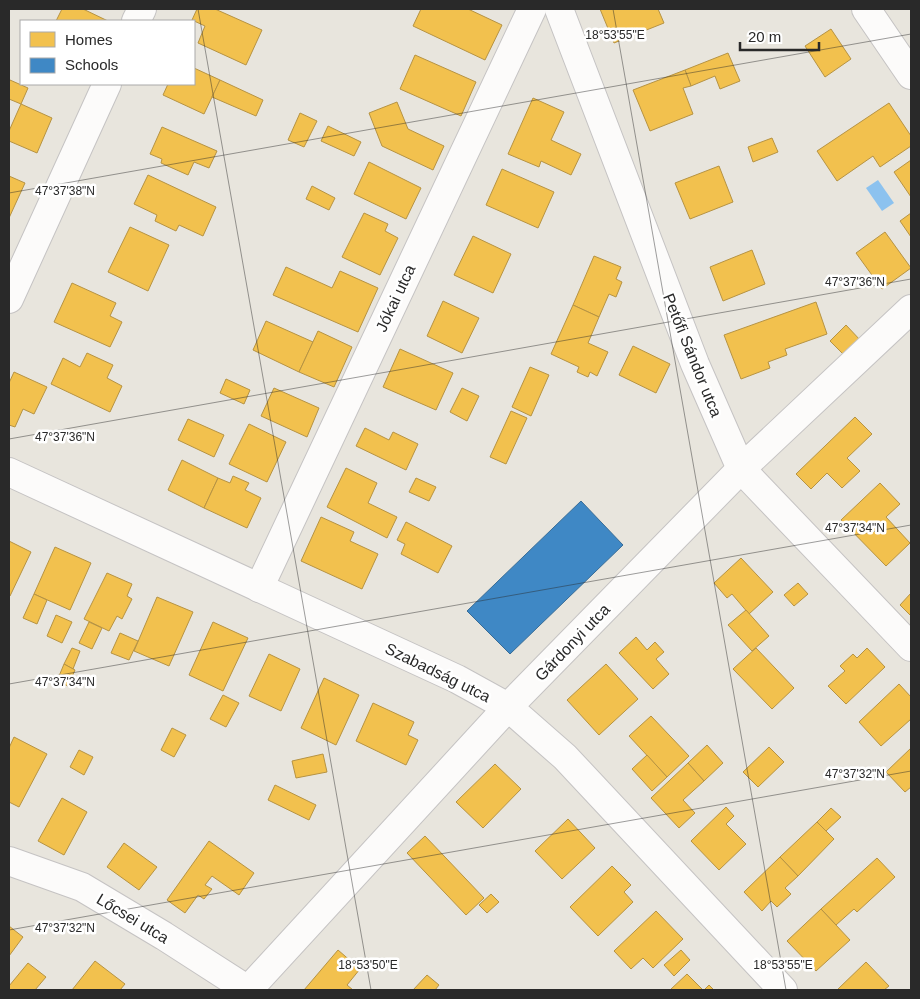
<svg xmlns="http://www.w3.org/2000/svg" width="920" height="999" viewBox="0 0 920 999" font-family="Helvetica,sans-serif">
<style>
.water{fill:#8cc2ef}
.homes{fill:#f2c14e;stroke:#b69343}
.schools{fill:#3f88c5;stroke:#386c96}
.lines{fill:none;stroke-linecap:round;stroke-linejoin:round}
.minor-casing{stroke:#c5c3c3;stroke-width:30}
.minor{stroke:#fcfbfa;stroke-width:28}
.ticks{fill:none;stroke:#292929;stroke-width:1;stroke-opacity:0.45}
.labels{text-anchor:middle;stroke-width:5;stroke-linejoin:round;paint-order:stroke}
.street-label{font-size:16px;fill:#292929;stroke:#fff}
.ticks-label{font-size:12px;text-anchor:middle;fill:#292929;stroke:#fff;stroke-width:5;stroke-linejoin:round;paint-order:stroke}
</style>
<rect width="100%" height="100%" fill="#e8e5dd"/>
<polygon class="water" points="878,180 894,203 882,211 866,188"/>
<g class="homes">
<polygon points="62,9 83,9 108,21 56,21"/>
<polygon points="197,9 215,9 262,30 246,65 198,43 205,26 192,20"/>
<polygon points="421,9 468,9 502,25 485,60 413,26"/>
<polygon points="600,9 658,9 664,23 614,43"/>
<polygon points="831,29 851,59 825,77 805,46"/>
<polygon points="728,53 740,81 720,89 715,76 691,86 685,70"/>
<polygon points="415,55 476,82 461,116 400,89"/>
<polygon points="194,68 220,80 204,114 163,95 168,84 194,84"/>
<polygon points="685,70 691,86 683,88 693,114 650,131 633,90"/>
<polygon points="10,80 28,88 21,104 9,99 9,83"/>
<polygon points="220,80 263,100 256,116 212,97"/>
<polygon points="533,98 564,112 551,140 581,154 571,175 541,161 539,167 508,154"/>
<polygon points="397,102 408,129 444,146 433,170 382,146 369,113"/>
<polygon points="889,103 911,136 911,146 880,167 873,156 837,181 817,151"/>
<polygon points="21,104 52,118 37,153 9,141 9,131"/>
<polygon points="300,113 317,121 304,147 288,140"/>
<polygon points="328,126 361,142 354,156 321,141"/>
<polygon points="162,127 217,151 209,168 194,162 188,175 161,163 162,159 150,154"/>
<polygon points="772,138 778,152 753,162 748,147"/>
<polygon points="911,160 911,197 894,172"/>
<polygon points="369,162 421,188 406,219 354,194"/>
<polygon points="719,166 733,202 690,219 675,183"/>
<polygon points="502,169 554,192 538,228 486,205"/>
<polygon points="148,175 216,207 203,236 179,225 176,231 155,221 157,215 134,204"/>
<polygon points="9,176 25,183 9,218"/>
<polygon points="312,186 335,198 329,210 306,199"/>
<polygon points="364,213 388,224 385,231 398,238 380,275 342,257"/>
<polygon points="911,213 911,237 900,221"/>
<polygon points="130,227 169,245 148,291 108,272"/>
<polygon points="885,232 911,268 882,289 856,253"/>
<polygon points="473,236 511,254 493,293 454,275"/>
<polygon points="752,250 765,284 723,301 710,267"/>
<polygon points="594,256 621,267 616,279 622,282 616,297 609,294 599,317 573,305"/>
<polygon points="286,267 332,288 340,271 378,288 358,332 273,295"/>
<polygon points="72,283 116,303 110,316 122,322 110,347 54,322"/>
<polygon points="443,301 479,318 462,353 427,336"/>
<polygon points="816,302 827,334 785,349 787,355 768,362 770,368 741,379 724,335"/>
<polygon points="573,305 599,317 588,343 608,352 597,376 590,372 588,377 577,372 579,367 551,354"/>
<polygon points="266,321 313,342 299,372 253,350"/>
<polygon points="846,325 861,341 845,356 830,341"/>
<polygon points="318,331 352,347 334,387 299,372"/>
<polygon points="633,346 670,364 656,393 619,375"/>
<polygon points="400,349 453,373 436,410 383,387"/>
<polygon points="87,353 113,365 107,378 122,386 110,412 51,384 63,358 80,367"/>
<polygon points="530,367 549,375 531,416 512,407"/>
<polygon points="14,372 47,387 34,414 23,409 15,427 9,425 9,383"/>
<polygon points="226,379 250,390 244,404 220,393"/>
<polygon points="274,388 319,408 307,437 261,416"/>
<polygon points="462,388 479,396 467,421 450,412"/>
<polygon points="511,411 527,418 506,464 490,457"/>
<polygon points="855,417 872,434 847,458 860,471 842,488 827,473 811,489 796,474"/>
<polygon points="188,419 224,435 214,457 178,440"/>
<polygon points="249,424 286,442 267,482 229,464"/>
<polygon points="365,428 389,440 393,432 418,444 406,470 356,446"/>
<polygon points="182,460 218,478 204,508 168,490"/>
<polygon points="346,468 377,483 368,503 397,517 387,538 327,507"/>
<polygon points="233,476 249,483 245,490 261,498 247,528 204,508 218,478 230,483"/>
<polygon points="416,478 436,487 429,501 409,492"/>
<polygon points="880,483 900,504 886,517 910,543 886,566 841,520"/>
<polygon points="321,517 354,532 350,541 378,554 362,589 301,561"/>
<polygon points="406,522 452,546 438,573 401,554 405,544 397,540"/>
<polygon points="9,541 31,552 10,596 9,595"/>
<polygon points="55,547 91,563 70,610 34,594"/>
<polygon points="741,558 773,592 749,614 732,594 727,598 714,583"/>
<polygon points="107,573 132,584 127,596 132,599 122,619 117,616 109,631 84,619"/>
<polygon points="798,583 808,594 794,606 784,595"/>
<polygon points="911,593 911,616 900,605"/>
<polygon points="34,594 47,600 37,624 23,618"/>
<polygon points="157,597 193,612 169,666 134,651"/>
<polygon points="746,610 769,636 752,651 728,625"/>
<polygon points="56,615 72,622 62,643 47,636"/>
<polygon points="89,622 102,628 92,649 79,643"/>
<polygon points="213,622 248,638 223,691 189,675"/>
<polygon points="120,633 138,641 129,660 111,653"/>
<polygon points="636,637 647,650 655,642 664,652 656,659 669,674 653,689 619,653"/>
<polygon points="72,648 80,651 73,669 64,664"/>
<polygon points="756,648 794,688 772,709 733,669"/>
<polygon points="867,648 885,667 846,704 828,686 845,671 840,666 853,654 857,658"/>
<polygon points="269,654 300,669 281,711 249,696"/>
<polygon points="64,664 75,670 68,686 57,681"/>
<polygon points="606,664 638,699 599,735 567,700"/>
<polygon points="324,678 359,695 336,745 301,728"/>
<polygon points="899,684 911,697 911,719 881,746 859,722"/>
<polygon points="223,695 239,703 226,727 210,719"/>
<polygon points="373,703 414,722 408,735 418,740 406,765 356,741"/>
<polygon points="651,716 689,756 667,777 629,736"/>
<polygon points="172,728 186,735 174,757 161,750"/>
<polygon points="14,737 47,754 19,807 9,802 9,748"/>
<polygon points="707,745 723,763 704,781 688,763"/>
<polygon points="769,747 784,762 758,787 743,772"/>
<polygon points="911,748 911,787 905,792 886,772"/>
<polygon points="79,750 93,757 84,775 70,767"/>
<polygon points="323,754 327,772 296,778 292,761"/>
<polygon points="647,755 667,777 652,791 632,769"/>
<polygon points="688,763 704,781 683,800 695,813 679,828 651,798"/>
<polygon points="495,764 521,789 483,828 456,802"/>
<polygon points="275,785 316,805 309,820 268,800"/>
<polygon points="62,798 87,812 64,855 38,841"/>
<polygon points="726,807 734,816 726,824 746,844 719,870 691,841"/>
<polygon points="831,808 841,817 826,831 817,822"/>
<polygon points="568,819 595,848 562,879 535,851"/>
<polygon points="817,822 834,839 798,876 780,857"/>
<polygon points="425,836 484,898 466,915 407,853"/>
<polygon points="209,841 254,873 239,895 212,876 205,885 212,889 204,899 198,895 185,913 167,900"/>
<polygon points="124,843 157,867 139,890 107,867"/>
<polygon points="780,857 798,876 785,888 791,894 777,907 771,901 762,911 744,892"/>
<polygon points="877,858 895,877 857,912 854,909 836,925 821,909"/>
<polygon points="612,866 631,885 624,892 633,902 598,936 570,907"/>
<polygon points="491,894 499,902 487,913 479,905"/>
<polygon points="821,909 850,940 816,971 787,941"/>
<polygon points="656,911 683,939 653,968 643,958 631,969 614,951"/>
<polygon points="9,926 23,937 9,956"/>
<polygon points="338,950 360,969 347,985 353,990 304,990"/>
<polygon points="681,950 690,960 674,976 664,965"/>
<polygon points="95,961 125,984 120,990 72,990"/>
<polygon points="866,962 889,986 884,990 837,990"/>
<polygon points="28,963 46,977 35,990 9,990 9,986"/>
<polygon points="687,974 703,990 670,990"/>
<polygon points="427,975 439,985 435,990 413,990"/>
<polygon points="709,985 714,990 704,990"/>
</g>
<polygon class="schools" points="581,501 623,545 510,654 467,611"/>
<g class="lines">
<g class="minor-casing">
<g id="minor">
<polyline points="559,9 695,364 741,469 911,647"/>
<polyline points="866,9 911,75"/>
<polyline points="136,21 142,9"/>
<polyline points="9,299 107,84"/>
<polyline points="9,472 457,679 508,707 565,757 783,990"/>
<polyline points="259,588 532,9"/>
<polyline points="9,861 82,887 164,936 248,990"/>
<polyline points="248,990 508,707 741,469 911,309"/>
</g>
</g>
<use href="#minor" class="minor"/>
</g>
<path class="ticks" d="M 198,9 L 371,990M 613,9 L 786,990M 9,193 L 911,34M 9,439 L 911,279M 9,684 L 911,525M 9,930 L 911,771"/>
<g class="labels">
<g class="street-label">
<text transform="translate(395 298) rotate(-65)" y="6">Jókai utca</text>
<text transform="translate(693 355) rotate(68)" y="6">Petőfi Sándor utca</text>
<text transform="translate(572 642) rotate(-46)" y="6">Gárdonyi utca</text>
<text transform="translate(438 672) rotate(26)" y="6">Szabadság utca</text>
<text transform="translate(133 918) rotate(31)" y="6">Lőcsei utca</text>
</g>
</g>
<g class="ticks-label">
<text x="615" y="39">18°53'55"E</text>
<text x="65" y="195">47°37'38"N</text>
<text x="855" y="286">47°37'36"N</text>
<text x="65" y="441">47°37'36"N</text>
<text x="855" y="532">47°37'34"N</text>
<text x="65" y="686">47°37'34"N</text>
<text x="855" y="778">47°37'32"N</text>
<text x="65" y="932">47°37'32"N</text>
<text x="368" y="969">18°53'50"E</text>
<text x="783" y="969">18°53'55"E</text>
</g>
<rect width="920" height="999" fill="none" stroke="#292929" stroke-width="20"/>
<rect x="20" y="20" width="175" height="65" fill="#ffffff" stroke="#a9a9a9"/>
<rect x="30" y="32" width="25" height="15" fill="#f2c14e" stroke="#a9a9a9"/>
<text x="65" y="45" font-size="15" fill="#292929">Homes</text>
<rect x="30" y="58" width="25" height="15" fill="#3f88c5" stroke="#a9a9a9"/>
<text x="65" y="70" font-size="15" fill="#292929">Schools</text>
<path d="M740 42v8h79v-8" fill="none" stroke="#292929" stroke-width="2.5"/>
<text x="748" y="42" font-size="15" fill="#292929" stroke="#ffffff" stroke-width="4" paint-order="stroke">20 m</text>
</svg>
